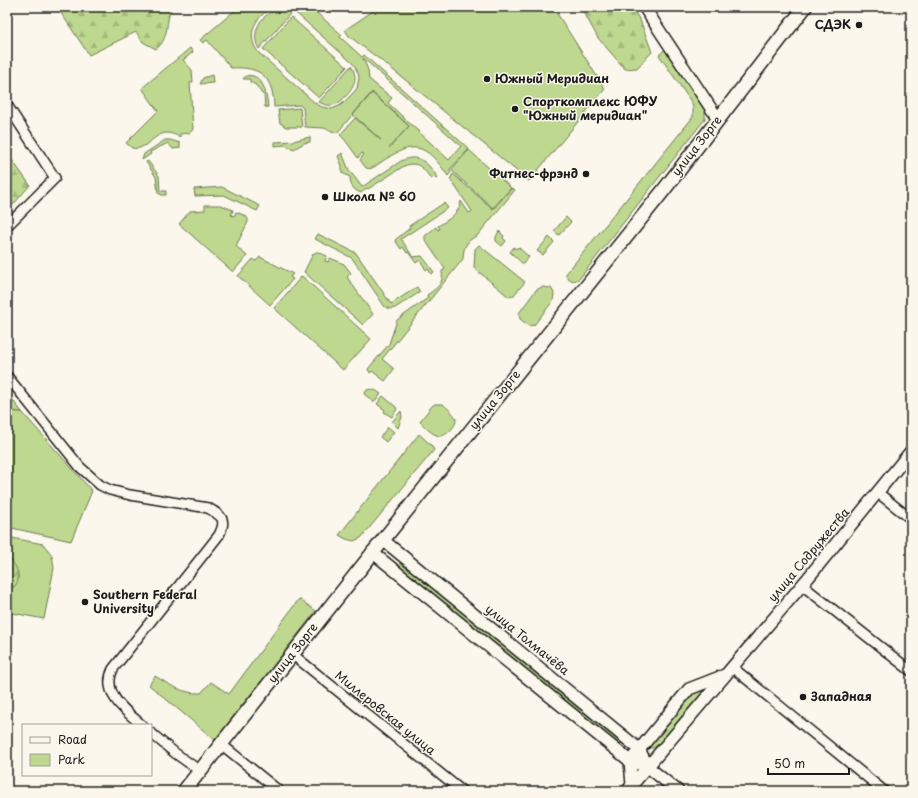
<svg xmlns="http://www.w3.org/2000/svg" width="918" height="798" viewBox="0 0 918 798" font-family="'Playpen Sans',sans-serif">
<style>
.green{fill:#bed88f;stroke:#6d7a56;fill-rule:evenodd}
.forest{fill:url(#forest-firs);stroke:#6d7a56}
.lines{fill:none;stroke-linecap:round;stroke-linejoin:round}
.minor-casing{stroke:#1c1c1c;stroke-width:12}
.tertiary-casing{stroke:#1c1c1c;stroke-width:14}
.secondary-casing{stroke:#1c1c1c;stroke-width:16}
.minor{stroke:#fbf7ec;stroke-width:9}
.tertiary{stroke:#fbf7ec;stroke-width:11}
.secondary{stroke:#fbf7ec;stroke-width:13}
.poi-dot{fill:#1c1c1c;stroke:#fbf7ec;stroke-width:1.5}
.labels{text-anchor:middle;stroke-width:3;stroke-linejoin:round;paint-order:stroke}
.poi-label{font-size:12px;font-weight:bold;fill:#1c1c1c;stroke:#fbf7ec;text-anchor:start}
.street-label{font-size:12px;fill:#1c1c1c;stroke:#fbf7ec}
</style>
<defs>
<pattern id="forest-firs" width="22" height="20" patternUnits="userSpaceOnUse"><rect width="22" height="20" fill="#bed88f"/><path d="M5 1l3.5 6h-7zM16 11l3.5 6h-7z" fill="#a3b97b"/></pattern>
</defs>
<rect width="100%" height="100%" fill="#fbf7ec"/>
<filter id="ink" filterUnits="userSpaceOnUse"><feTurbulence type="fractalNoise" baseFrequency=".025" numOctaves="2"/><feDisplacementMap in="SourceGraphic" scale="8" xChannelSelector="R" yChannelSelector="G"/><feConvolveMatrix kernelMatrix="1 2 1 2 8 2 1 2 1" color-interpolation-filters="sRGB"/></filter>
<g filter="url(#ink)">
<g class="green">
<path d="M 239,7 L 277,7 C 256,12 244,36 259,53 L 315,103 L 322,107 L 328,108 L 332,109 L 341,105 L 354,92 L 357,88 L 359,78 L 358,73 L 354,65 L 349,60 L 297,14 L 285,7 L 310,7 L 342,35 L 340,37 L 362,57 L 364,55 L 469,149 L 449,170 L 451,172 L 448,176 C 425,142 413,140 380,163 C 375,166 372,170 366,168 L 360,160 L 364,154 L 362,153 L 358,158 L 345,140 L 340,135 L 355,118 L 381,140 L 353,115 L 372,93 L 409,126 L 389,148 L 409,126 L 372,92 L 337,133 L 324,128 L 305,127 L 303,108 L 300,105 L 274,107 C 273,77 261,66 231,68 L 207,40 L 203,43 L 200,40 ZM 363,58 L 461,146 L 449,160 L 388,103 L 392,98 L 369,79 L 368,70 Z"/>
<polygon points="379,7 553,7 605,89 529,181 387,65 349,36 345,30"/>
<path d="M 276,10 L 284,10 L 291,13 L 259,49 C 250,34 260,15 276,10 Z"/>
<polygon points="291,17 347,67 319,98 263,49"/>
<path d="M 190,48 L 193,52 L 183,60 L 192,70 L 193,82 L 190,83 L 193,129 C 190,135 185,133 180,134 L 180,137 C 176,135 171,133 167,133 C 154,133 145,152 132,148 L 126,143 L 158,111 L 142,88 Z"/>
<path d="M 665,49 L 705,108 L 705,119 L 580,278 C 573,283 570,280 565,275 L 693,117 L 693,108 L 692,103 L 659,55 Z"/>
<path d="M 351,66 C 359,78 354,88 345,97 C 341,101 337,105 332,105 C 327,106 323,104 319,102 Z"/>
<polygon points="212,75 213,83 200,84 203,78"/>
<path d="M 246,76 C 263,72 267,95 268,107 L 265,107 L 264,94 L 262,94 L 256,85 L 250,82 L 250,79 L 243,79 Z"/>
<polygon points="300,108 302,127 286,127 280,123 278,110"/>
<polygon points="310,137 310,142 304,143 294,149 285,145 275,146 275,142 293,141"/>
<polygon points="165,140 170,140 180,143 180,148 173,149 168,143 150,152 151,154 142,160 144,154"/>
<polygon points="469,150 511,188 493,208 451,170"/>
<path d="M 342,153 L 349,170 L 362,187 L 401,161 C 420,152 428,164 438,178 L 436,179 L 434,177 L 431,179 C 424,169 418,160 404,166 L 368,189 L 367,188 L 361,193 C 353,190 350,185 350,177 L 342,173 L 342,166 L 338,156 Z"/>
<polygon points="148,161 159,176 160,191 166,191 166,195 162,195 158,193 156,177 146,162"/>
<path d="M 453,174 L 493,209 L 512,188 L 515,190 L 477,236 C 466,240 463,249 463,259 L 382,359 L 394,369 L 385,381 L 372,371 L 370,373 L 368,369 L 389,344 L 397,320 L 428,298 L 427,295 C 437,288 444,284 442,271 L 445,269 L 425,240 L 425,236 L 436,227 L 438,230 L 440,229 L 438,226 C 449,219 459,214 461,201 L 469,213 L 472,211 L 450,179 Z"/>
<polygon points="222,187 260,206 257,211 224,195 195,196 194,189"/>
<polygon points="444,203 448,208 401,239 413,257 422,256 434,272 431,274 428,269 426,270 420,260 416,263 408,252 407,253 403,247 401,249 395,240 410,228 409,226"/>
<polygon points="205,205 221,205 233,210 231,215 234,216 236,212 246,216 248,219 248,222 236,246 247,256 233,272 179,224 190,211 205,210"/>
<polygon points="566,217 571,222 559,235 554,231"/>
<polygon points="499,231 504,236 503,238 506,241 502,246 496,241 496,237"/>
<polygon points="318,234 356,253 391,304 417,287 420,292 395,308 390,309 385,307 352,258 315,239"/>
<polygon points="549,237 554,242 543,255 537,251"/>
<polygon points="479,245 525,282 513,296 509,297 474,268 475,249"/>
<polygon points="514,247 516,249 518,247 529,257 523,264 510,252"/>
<polygon points="316,252 318,252 327,256 325,261 328,262 330,258 344,264 351,273 347,277 373,314 363,325 304,272 313,254"/>
<polygon points="260,257 293,274 290,277 293,279 270,305 238,276 253,259 256,261"/>
<polygon points="302,276 371,339 343,370 274,308"/>
<polygon points="542,287 551,288 554,293 553,301 534,325 529,326 520,319 519,313 536,290"/>
<polygon points="370,389 375,390 381,394 374,402 364,394 367,390"/>
<polygon points="383,396 396,407 397,409 392,417 384,412 385,410 377,404"/>
<path d="M 435,404 L 443,404 C 447,408 454,413 456,419 C 457,425 447,436 440,436 C 434,436 423,426 420,421 L 432,406 Z"/>
<polygon points="7,411 22,412 92,491 71,541 7,527"/>
<polygon points="401,411 402,417 398,428 392,422"/>
<polygon points="388,427 394,432 386,442 380,437"/>
<polygon points="419,434 432,446 434,450 361,538 354,541 346,539 339,535"/>
<polygon points="7,537 43,544 52,555 54,568 44,619 7,612"/>
<polygon points="400,563 403,563 618,738 618,742 615,742 399,567 398,565"/>
<path d="M 299,599 L 316,611 L 215,740 L 149,685 L 155,676 C 170,685 183,694 201,693 L 211,682 L 229,694 Z"/>
<polygon points="700,690 702,691 702,695 660,744 653,748 648,748 647,746 691,693"/>
</g>
<g class="forest">
<path d="M 57,7 L 172,7 C 165,20 170,39 156,49 L 143,42 L 136,32 L 89,55 Z"/>
<polygon points="581,7 631,7 640,20 652,52 637,68 625,69 598,38"/>
<polygon points="7,153 30,185 7,212"/>
<polygon points="7,393 22,412 7,411"/>
<path d="M 7,557 C 16,563 23,578 14,587 L 7,586 Z"/>
<polygon points="7,738 11,738 7,771"/>
</g>
<g class="lines">
<g class="minor-casing">
<g id="minor">
<polyline points="7,105 55,178 7,226"/>
<path d="M 7,376 L 80,467 L 100,485 L 110,490 L 130,495 L 208,508 C 222,516 227,519 219,535 L 113,669 C 101,693 125,711 142,725"/>
<polyline points="877,492 911,519"/>
<polyline points="802,585 911,671"/>
<polyline points="292,654 462,791"/>
<polyline points="732,667 884,791"/>
<polyline points="151,733 175,753 200,771"/>
<polyline points="221,744 279,791"/>
</g>
</g>
<g class="tertiary-casing">
<g id="tertiary">
<polyline points="644,7 718,119"/>
<polyline points="383,540 639,749 648,767"/>
<polyline points="372,552 630,761 648,767 678,791"/>
<polyline points="632,785 630,761 689,689 725,675"/>
<polyline points="627,791 808,578 911,451"/>
</g>
</g>
<g class="secondary-casing">
<polyline id="secondary" points="184,791 383,540 663,191 805,7"/>
</g>
<use href="#minor" class="minor"/>
<use href="#tertiary" class="tertiary"/>
<use href="#secondary" class="secondary"/>
</g>
</g>
<g class="poi-dot">
<circle cx="859" cy="25" r="4"/>
<circle cx="487" cy="79" r="4"/>
<circle cx="515" cy="109" r="4"/>
<circle cx="586" cy="174" r="4"/>
<circle cx="325" cy="197" r="4"/>
<circle cx="85" cy="602" r="4"/>
<circle cx="803" cy="697" r="4"/>
</g>
<g class="labels">
<g class="poi-label">
<text x="851" y="29" text-anchor="end">СДЭК</text>
<text x="495" y="83">Южный Меридиан</text>
<text x="523" y="106">Спорткомплекс ЮФУ<tspan x="523" dy="14">"Южный меридиан"</tspan></text>
<text x="578" y="178" text-anchor="end">Фитнес-фрэнд</text>
<text x="333" y="201">Школа № 60</text>
<text x="93" y="599">Southern Federal<tspan x="93" dy="14">University</tspan></text>
<text x="811" y="701">Западная</text>
</g>
<g class="street-label">
<text transform="translate(697 146) rotate(-52)" y="4">улица Зорге</text>
<text transform="translate(495 400) rotate(-51)" y="4">улица Зорге</text>
<text transform="translate(809 555) rotate(-50)" y="4">улица Содружества</text>
<text transform="translate(527 640) rotate(39)" y="4">улица Толмачёва</text>
<text transform="translate(293 653) rotate(-52)" y="4">улица Зорге</text>
<text transform="translate(385 713) rotate(39)" y="4">Миллеровская улица</text>
</g>
</g>
<rect width="918" height="798" fill="none" stroke="#fbf7ec" stroke-width="24"/>
<rect x="12" y="12" width="894" height="774" fill="none" stroke="#1c1c1c" stroke-width="1.5" filter="url(#ink)"/>
<rect x="22" y="724" width="130" height="52" fill="#fbf7ec" stroke="#a29f99"/>
<rect x="30" y="737" width="20" height="6" fill="#fbf7ec" stroke="#a29f99"/>
<text x="58" y="744" font-size="12" fill="#1c1c1c">Road</text>
<rect x="30" y="754" width="20" height="12" fill="#bed88f" stroke="#a29f99"/>
<text x="58" y="764" font-size="12" fill="#1c1c1c">Park</text>
<path d="M768 768v6h81v-6" fill="none" stroke="#1c1c1c" stroke-width="2"/>
<text x="774" y="768" font-size="12" fill="#1c1c1c" stroke="#fbf7ec" stroke-width="3" paint-order="stroke">50 m</text>
</svg>
